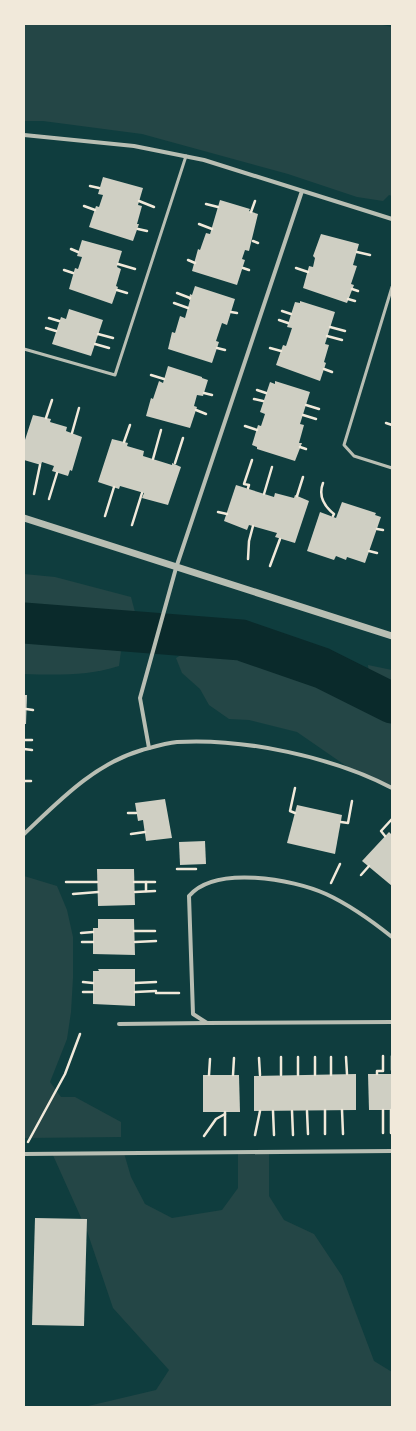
<svg xmlns="http://www.w3.org/2000/svg" width="416" height="1431" viewBox="0 0 416 1431" font-family="'Noto Sans',sans-serif">
<style>
.green{fill:#244646}
.lines{fill:none;stroke-linecap:round;stroke-linejoin:round}
.river{stroke:#0a2a2b;stroke-width:41}
.building{fill:#cfcfc3}
.path{stroke:#f1e9da;stroke-width:2.5}
.service{stroke:#b8beb3;stroke-width:3}
.minor{stroke:#b8beb3;stroke-width:4}
.tertiary{stroke:#b8beb3;stroke-width:7}
</style>
<rect width="100%" height="100%" fill="#0f3d3e"/>
<g class="green">
<polygon points="24,24 378,24 392,27 392,196 389,195 383,201 357,197 288,174 142,134 43,121 24,121"/>
<polygon points="24,574 55,577 131,597 136,616 110,617 24,614"/>
<path d="M 24,638 L 75,643 L 121,651 L 119,666 C 89,676 55,675 24,674 Z"/>
<polygon points="234,648 335,684 374,711 392,720 392,788 352,770 297,732 249,720 229,719 209,705 200,689 182,673 176,658 188,651"/>
<path d="M 368,665 L 392,670 L 392,687 C 383,683 368,677 368,665 Z"/>
<polygon points="24,876 57,886 67,910 73,937 73,978 71,1012 67,1039 50,1082 61,1097 75,1097 121,1122 121,1137 24,1138"/>
<polygon points="238,1152 269,1152 269,1196 284,1220 314,1234 342,1276 374,1361 392,1372 392,1407 84,1407 156,1390 169,1370 113,1308 87,1231 52,1153 124,1153 131,1177 145,1204 172,1218 222,1210 238,1188"/>
</g>
<g class="lines">
<polyline class="river" points="24,623 241,640 322,668 392,703"/>
</g>
<g class="building">
<polygon points="103,177 143,188 138,205 142,206 137,224 139,224 133,241 89,227 96,206 99,207 103,195 98,194"/>
<polygon points="220,200 250,209 249,211 258,214 249,251 245,250 242,259 245,260 237,285 192,271 198,249 200,250 206,233 210,234"/>
<polygon points="321,234 359,244 353,265 357,266 351,284 354,285 347,303 303,288 309,266 313,267 315,258 313,256"/>
<polygon points="82,240 122,251 117,267 121,269 116,286 118,287 112,304 69,289 75,268 78,269 82,257 77,256"/>
<polygon points="195,286 235,299 227,325 222,323 216,341 219,342 212,363 168,349 172,332 175,333 180,316 185,318 190,300 189,300 190,294 192,295"/>
<polygon points="300,301 335,312 325,344 329,345 324,362 326,363 320,381 276,365 283,345 286,346 292,328 287,327 295,302 300,303"/>
<polygon points="69,309 103,320 91,356 52,344 61,317 66,319"/>
<polygon points="168,366 202,377 202,378 208,380 203,396 197,395 194,406 197,407 190,428 146,416 151,398 153,399 159,381 163,383"/>
<polygon points="275,381 310,392 300,424 304,425 299,443 302,443 295,461 257,449 257,447 252,445 258,425 261,426 265,414 260,412 270,382 275,384"/>
<polygon points="33,415 51,419 50,422 67,427 66,431 82,437 72,471 70,470 68,476 52,471 54,466 42,462 41,465 24,460 24,443"/>
<polygon points="112,439 128,443 127,446 144,451 143,456 172,465 172,463 181,467 168,505 142,498 144,493 120,486 119,489 98,482"/>
<polygon points="236,485 274,497 275,493 294,498 295,495 309,501 295,543 275,537 277,533 249,525 247,530 224,521"/>
<polygon points="342,502 376,513 375,515 381,517 365,563 347,557 346,560 336,556 334,560 307,551 320,512 336,518"/>
<polygon points="24,695 27,695 26,724 24,724"/>
<polygon points="165,799 172,838 146,841 143,820 138,821 135,803"/>
<polygon points="297,805 342,815 335,854 287,843"/>
<polygon points="389,832 392,835 392,886 362,861"/>
<polygon points="205,841 206,864 180,865 179,842"/>
<polygon points="97,869 134,869 135,905 98,906"/>
<polygon points="98,919 134,919 135,955 93,954 93,928 98,928"/>
<polygon points="98,969 135,969 135,1006 93,1004 93,971 99,971"/>
<polygon points="356,1074 356,1110 254,1111 254,1076"/>
<polygon points="368,1074 392,1074 392,1110 369,1110"/>
<polygon points="203,1075 239,1075 240,1112 203,1112"/>
<polygon points="35,1218 87,1219 84,1326 32,1325"/>
</g>
<g class="lines">
<g class="path">
<polyline points="90,186 99,188"/>
<polyline points="139,201 154,207"/>
<polyline points="206,204 218,207"/>
<polyline points="84,206 95,210"/>
<polyline points="251,212 255,201"/>
<polyline points="199,224 212,229"/>
<polyline points="138,229 147,231"/>
<polyline points="253,241 258,243"/>
<polyline points="71,249 78,252"/>
<polyline points="357,252 370,255"/>
<polyline points="188,260 195,263"/>
<polyline points="118,264 135,269"/>
<polyline points="243,268 249,270"/>
<polyline points="296,268 308,272"/>
<polyline points="64,270 73,273"/>
<polyline points="352,289 358,291"/>
<polyline points="117,290 127,293"/>
<polyline points="177,293 190,298"/>
<polyline points="348,299 355,301"/>
<polyline points="174,303 188,308"/>
<polyline points="282,311 291,314"/>
<polyline points="231,312 237,313"/>
<polyline points="49,318 59,321"/>
<polyline points="279,320 288,323"/>
<polyline points="330,327 345,331"/>
<polyline points="46,328 56,331"/>
<polyline points="98,334 113,338"/>
<polyline points="327,336 342,340"/>
<polyline points="95,344 109,348"/>
<polyline points="217,348 225,350"/>
<polyline points="270,348 281,351"/>
<polyline points="324,369 332,372"/>
<polyline points="151,375 164,379"/>
<polyline points="257,390 266,393"/>
<polyline points="204,393 212,395"/>
<polyline points="254,399 263,401"/>
<polyline points="306,405 319,409"/>
<polyline points="196,410 206,414"/>
<polyline points="303,415 316,419"/>
<polyline points="46,418 52,400"/>
<polyline points="386,423 392,425"/>
<polyline points="245,426 257,430"/>
<polyline points="72,433 79,408"/>
<polyline points="124,442 130,425"/>
<polyline points="300,447 306,449"/>
<polyline points="153,459 161,430"/>
<polyline points="175,463 183,438"/>
<path d="M 323,483 C 318,496 324,506 334,514 L 333,516"/>
<polyline points="248,488 249,485 244,484 252,460"/>
<polyline points="34,494 40,465"/>
<polyline points="264,494 272,467"/>
<polyline points="297,496 303,477"/>
<polyline points="49,499 57,473"/>
<polyline points="218,512 227,514"/>
<polyline points="105,516 114,487"/>
<polyline points="132,525 142,493"/>
<polyline points="377,529 383,530"/>
<polyline points="369,551 377,553"/>
<polyline points="248,559 249,541 253,526"/>
<polyline points="270,566 280,539"/>
<polyline points="26,709 33,710"/>
<polyline points="24,740 32,740"/>
<polyline points="24,749 32,750"/>
<polyline points="24,781 31,781"/>
<polyline points="295,788 290,811 295,813"/>
<polyline points="128,813 136,813"/>
<polyline points="341,822 348,823 352,801"/>
<polyline points="131,834 145,832"/>
<polyline points="385,836 381,831 392,819"/>
<polyline points="177,869 196,869"/>
<polyline points="361,875 369,866"/>
<polyline points="66,882 97,882"/>
<polyline points="134,882 155,882"/>
<polyline points="331,883 340,864"/>
<polyline points="146,891 146,882"/>
<polyline points="135,892 155,891"/>
<polyline points="73,894 98,892"/>
<polyline points="134,931 155,931"/>
<polyline points="81,933 93,932"/>
<polyline points="82,942 93,942"/>
<polyline points="135,942 156,941"/>
<polyline points="83,982 93,983"/>
<polyline points="135,983 156,982"/>
<polyline points="83,992 93,992"/>
<polyline points="135,992 156,991"/>
<polyline points="156,993 179,993"/>
<polyline points="392,1056 392,1070"/>
<polyline points="281,1057 281,1075"/>
<polyline points="298,1057 298,1075"/>
<polyline points="315,1057 315,1075"/>
<polyline points="331,1057 331,1075"/>
<polyline points="346,1057 347,1074"/>
<polyline points="259,1058 260,1075"/>
<polyline points="377,1074 377,1071 383,1071 383,1056"/>
<polyline points="209,1075 210,1059"/>
<polyline points="233,1075 234,1058"/>
<polyline points="325,1110 325,1134"/>
<polyline points="342,1110 343,1134"/>
<polyline points="383,1110 383,1133"/>
<polyline points="391,1110 391,1133"/>
<polyline points="273,1111 274,1135"/>
<polyline points="292,1111 293,1135"/>
<polyline points="307,1111 308,1134"/>
<polyline points="225,1112 225,1135"/>
<polyline points="255,1135 260,1111"/>
<polyline points="204,1136 216,1119 225,1114"/>
<polyline points="28,1142 65,1074 80,1034"/>
</g>
<g class="service">
<polyline points="392,287 344,445 354,456 392,468"/>
<polyline points="24,349 115,375 186,156"/>
</g>
<g class="minor">
<polyline points="24,135 134,146 204,160 392,219"/>
<polyline points="149,748 140,698 176,568 302,191"/>
<path d="M 24,834 C 59,801 94,764 142,750 C 153,747 166,743 177,742 C 244,738 333,757 392,788"/>
<path d="M 392,937 C 372,921 350,905 326,894 C 293,879 215,865 189,896 L 193,1014 L 207,1023 L 392,1022"/>
<polyline points="119,1024 207,1023"/>
<polyline points="24,1154 392,1151"/>
</g>
<polyline class="tertiary" points="24,518 392,636"/>
</g>
<rect width="416" height="1431" fill="none" stroke="#f1e9da" stroke-width="50"/>
</svg>
